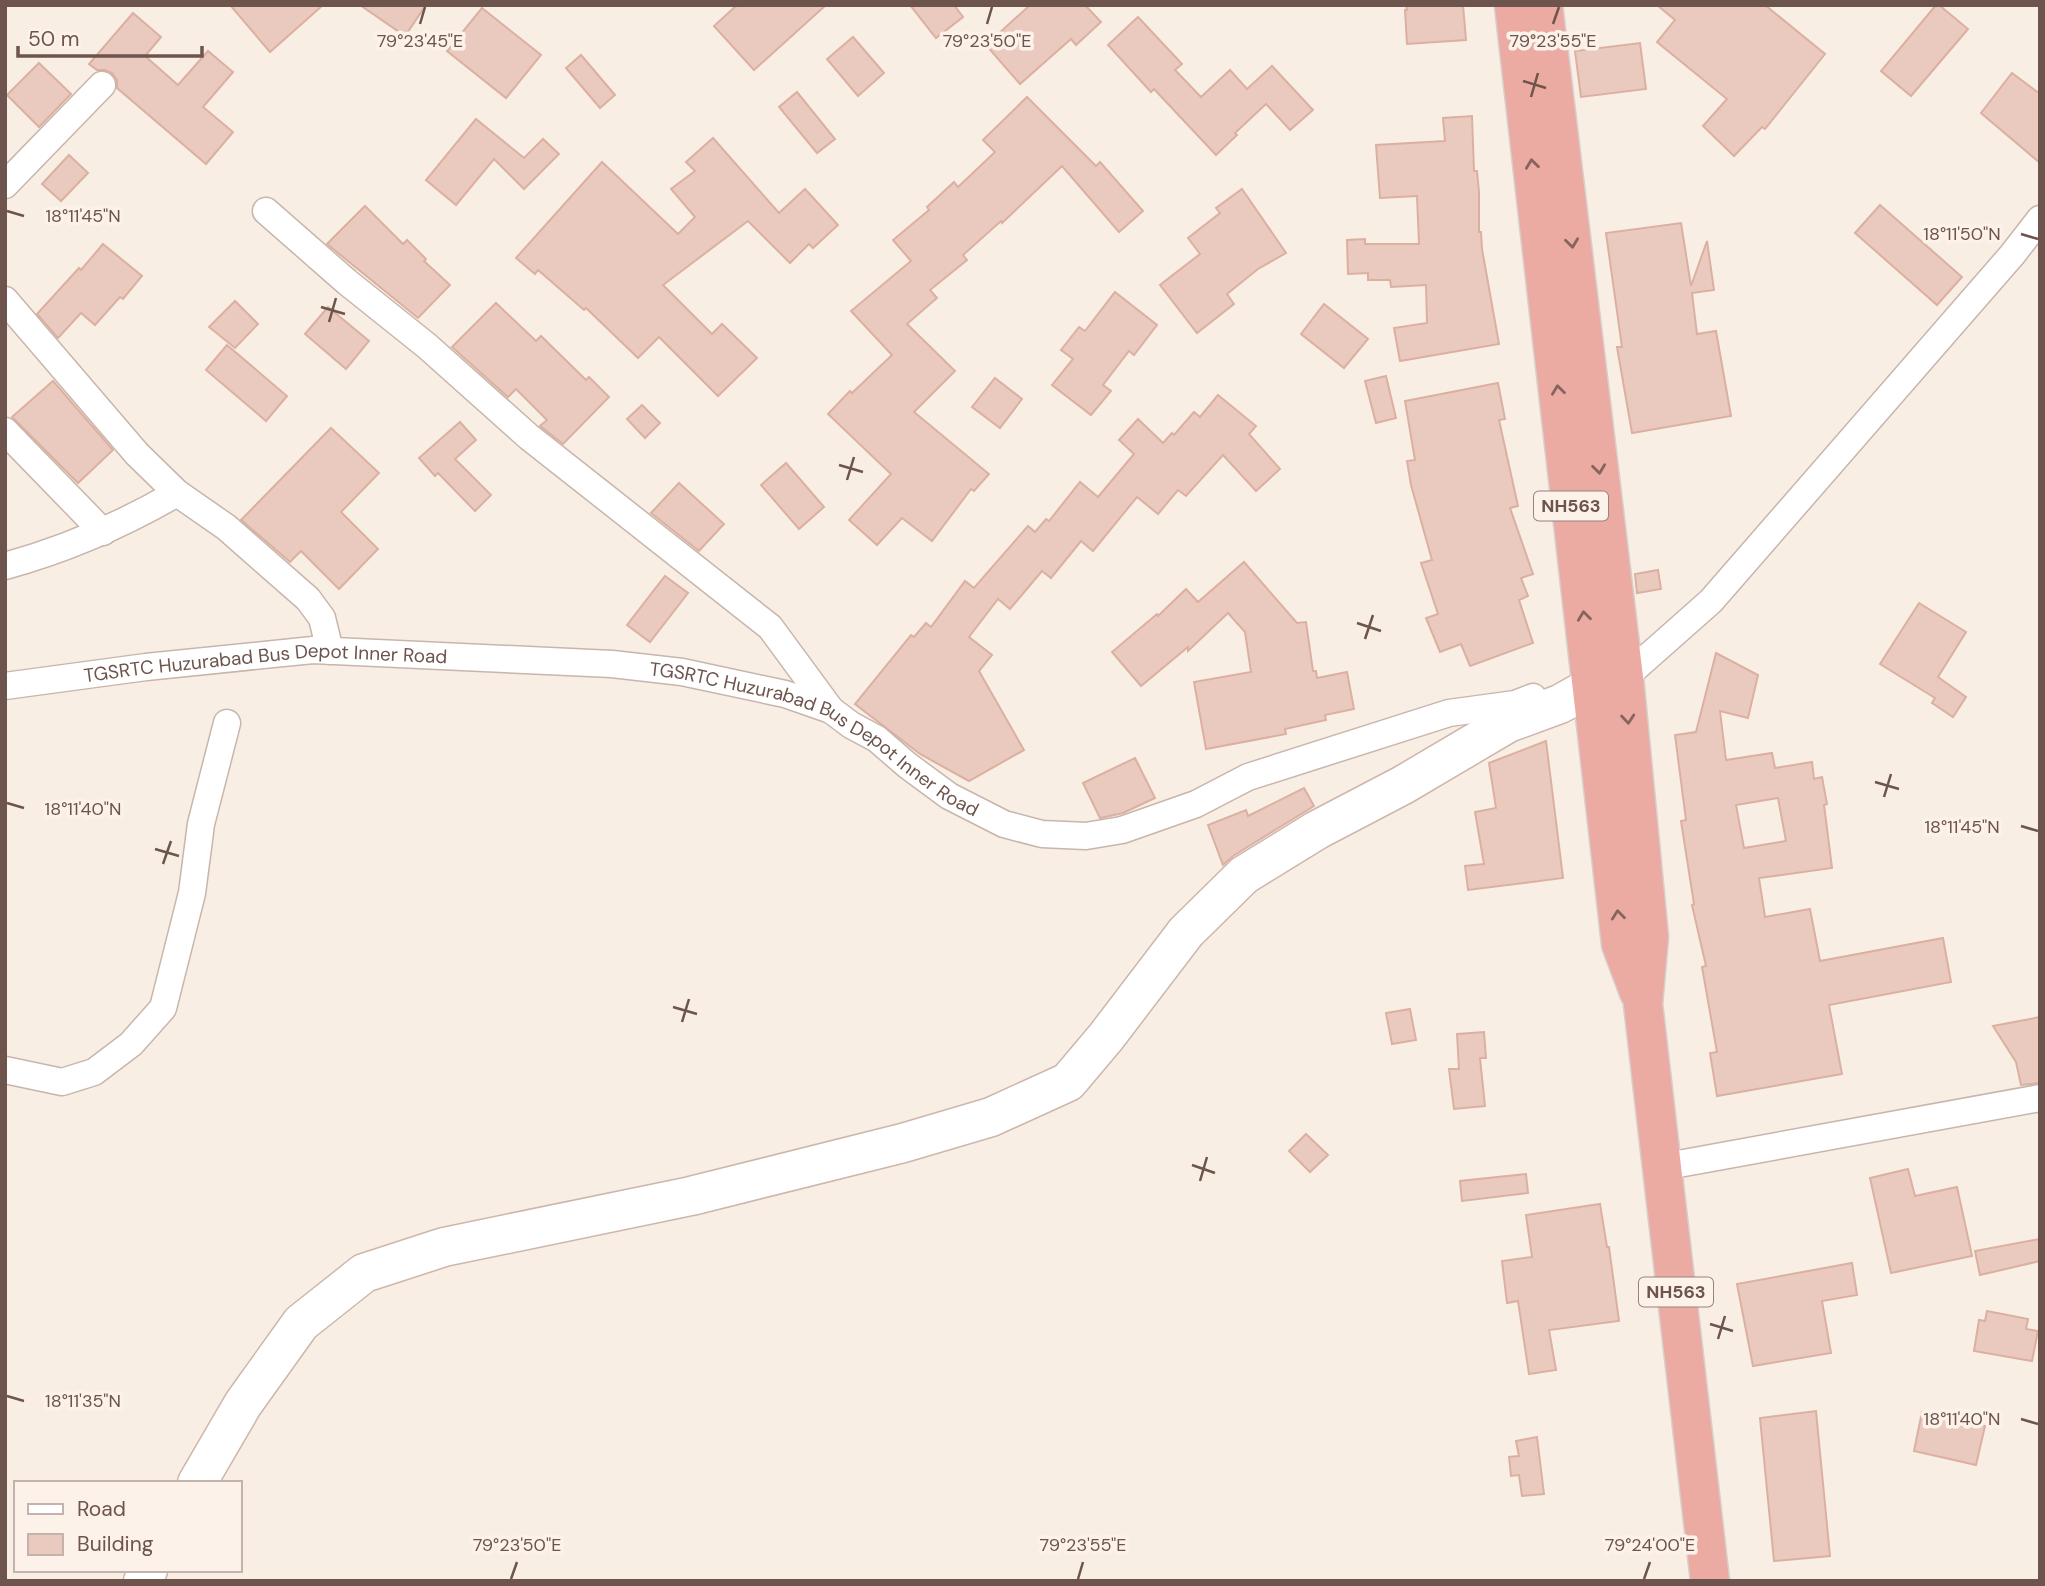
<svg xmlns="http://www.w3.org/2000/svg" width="2045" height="1586" viewBox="0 0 2045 1586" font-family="'DM Sans',sans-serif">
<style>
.building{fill:#eacabf;stroke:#dbb0a1;stroke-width:2;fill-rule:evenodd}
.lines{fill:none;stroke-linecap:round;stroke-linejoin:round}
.street-casing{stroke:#c8b5ac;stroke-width:29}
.secondary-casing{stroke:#cdb6ac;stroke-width:41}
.highway-casing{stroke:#d6cfcd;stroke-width:41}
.street{stroke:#fff;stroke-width:26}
.secondary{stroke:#fff;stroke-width:38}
.highway{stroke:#ebaba2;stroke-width:38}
.oneway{stroke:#86655e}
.ticks{fill:none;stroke:#6d544d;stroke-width:2.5}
.labels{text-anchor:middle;stroke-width:7;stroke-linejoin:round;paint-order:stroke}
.shield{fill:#fcf2e9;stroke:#98837c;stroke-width:2}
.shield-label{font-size:18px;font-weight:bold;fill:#6d544d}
.street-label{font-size:19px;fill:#6d544d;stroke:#fcf2e9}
.ticks-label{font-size:18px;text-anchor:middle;fill:#6d544d;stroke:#fcf2e9;stroke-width:7;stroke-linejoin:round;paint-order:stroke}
</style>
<rect width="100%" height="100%" fill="#f9eee3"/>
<g class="building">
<polygon points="230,5 323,5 270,52"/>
<polygon points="360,5 426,5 405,36"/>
<polygon points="737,5 826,5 754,70 714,26"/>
<polygon points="910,5 954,5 963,17 936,38"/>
<polygon points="1030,5 1085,5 1101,22 1076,45 1071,39 1020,84 986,45"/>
<polygon points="1406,5 1463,5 1466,40 1407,44 1405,10 1407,10"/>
<polygon points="1657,5 1765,5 1825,54 1765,129 1762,127 1734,156 1703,126 1727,99 1657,42 1675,20"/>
<polygon points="1936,5 1939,5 1968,29 1911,96 1881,71"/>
<polygon points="482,8 541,55 506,98 447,51"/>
<polygon points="133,13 161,37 145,56 178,85 208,51 233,72 203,107 233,132 206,164 117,88 117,80 112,73 105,70 97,70 89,64"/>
<polygon points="1138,17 1182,64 1175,70 1201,97 1230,70 1247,89 1272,66 1313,110 1290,130 1266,104 1235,133 1237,135 1216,155 1154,89 1151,92 1108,45"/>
<polygon points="853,37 884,73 858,96 827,59"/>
<polygon points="1640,43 1646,89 1581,97 1575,51"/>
<polygon points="581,55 615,95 600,108 566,68"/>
<polygon points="39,63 71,94 39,127 7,95"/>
<polygon points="2012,73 2040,94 2040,163 1981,113"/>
<polygon points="797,92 835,139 817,153 779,107"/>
<polygon points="1027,97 1096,166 1100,162 1143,211 1119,232 1062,166 1002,223 1001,221 963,255 967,260 930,290 937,298 907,324 955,371 914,412 989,474 974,491 971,489 932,541 902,518 877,545 849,520 891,474 828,414 850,391 852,393 892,355 851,311 911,261 893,240 929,210 927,207 954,182 958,187 995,152 983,140"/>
<polygon points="1472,116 1474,171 1477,171 1479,192 1479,232 1481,232 1482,249 1499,344 1400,361 1394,328 1427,323 1426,285 1391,287 1390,280 1368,280 1368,273 1348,274 1347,240 1365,239 1365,244 1419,244 1417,196 1380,198 1376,145 1445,141 1443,118"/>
<polygon points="476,119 524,158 543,139 559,154 524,189 494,159 456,205 426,180"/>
<polygon points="713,138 779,213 805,189 838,225 813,248 809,244 790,263 748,221 663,285 712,334 722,324 757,358 718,396 659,337 638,358 586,308 584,310 538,270 535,274 516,258 602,162 678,234 695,217 671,189 695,171 686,162"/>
<polygon points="69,155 88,173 61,201 42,184"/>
<polygon points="1242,189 1286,253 1258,269 1227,294 1234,304 1197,333 1160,285 1200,254 1188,238 1220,213 1216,208"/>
<polygon points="1880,205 1962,277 1937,305 1855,233"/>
<polygon points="365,206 403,244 407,240 426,259 424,261 450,285 418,318 327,244"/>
<polygon points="1681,223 1691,286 1707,241 1714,290 1692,293 1697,334 1716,331 1731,416 1632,433 1617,347 1622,347 1606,233"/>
<polygon points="103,244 142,276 123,299 120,297 95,325 81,313 58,338 37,314 79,268 81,270"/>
<polygon points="1115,292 1157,325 1134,355 1129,351 1103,385 1111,391 1091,415 1052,385 1073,359 1061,350 1079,327 1085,331"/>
<polygon points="235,301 258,324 235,348 209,327"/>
<polygon points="496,303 536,341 541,336 586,380 589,377 609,397 563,444 540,426 547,420 516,389 508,397 452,347"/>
<polygon points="1324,304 1368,339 1344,368 1301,334"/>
<polygon points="328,307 369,341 346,369 305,334"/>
<polygon points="227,345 287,396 266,421 206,370"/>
<polygon points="1386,376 1396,418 1376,423 1365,381"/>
<polygon points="995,378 1022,399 1000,428 972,407"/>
<polygon points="53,381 113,450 78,483 12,417"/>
<polygon points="1498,383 1505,419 1499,420 1518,506 1510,508 1533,574 1521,578 1528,596 1519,600 1533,643 1470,666 1461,644 1440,652 1426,618 1438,614 1421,563 1432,560 1411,485 1407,461 1415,460 1405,401"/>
<polygon points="1218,395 1256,426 1249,434 1280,469 1256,491 1223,455 1186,496 1178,490 1158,514 1137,497 1093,551 1081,541 1051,578 1042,571 1010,609 998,599 969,637 992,655 979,671 1024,750 969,781 920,754 855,704 911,635 914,637 926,623 931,627 965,581 974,588 1028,526 1035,532 1046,519 1049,521 1080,482 1098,497 1134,454 1119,440 1138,419 1163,443 1172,433 1174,435 1194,412 1200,417"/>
<polygon points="642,405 660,423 645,438 627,419"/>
<polygon points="460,422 476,440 455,459 491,495 475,511 438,473 435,476 419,458"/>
<polygon points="331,428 379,473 341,512 378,549 339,589 301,551 290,562 241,520"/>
<polygon points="786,463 824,507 799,529 761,485"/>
<polygon points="679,483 724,524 699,551 651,513"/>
<polygon points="1244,562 1297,623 1306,622 1313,671 1316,671 1317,678 1347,672 1354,709 1325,715 1326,720 1285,729 1286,734 1206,749 1194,682 1251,672 1245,632 1228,613 1188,651 1188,647 1141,686 1112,652 1157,614 1158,616 1186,589 1198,602"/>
<polygon points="1658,570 1661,589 1637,593 1635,574"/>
<polygon points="665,576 688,593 650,642 627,625"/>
<polygon points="1919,603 1966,632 1938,677 1966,697 1953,717 1932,703 1935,698 1880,664"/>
<path d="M 1716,653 L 1758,675 L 1748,718 L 1720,711 L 1726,760 L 1772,753 L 1775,768 L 1812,762 L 1814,779 L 1822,777 L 1827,804 L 1824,805 L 1832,868 L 1759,878 L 1765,917 L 1810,909 L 1820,961 L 1943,938 L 1951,982 L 1829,1005 L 1842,1074 L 1717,1096 L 1710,1053 L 1717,1052 L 1702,967 L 1706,966 L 1692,905 L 1694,904 L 1681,821 L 1686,820 L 1675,735 L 1696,732 ZM 1778,798 L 1786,841 L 1744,848 L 1736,805 Z"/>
<polygon points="1546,741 1563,878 1468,890 1465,866 1484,864 1475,812 1496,808 1489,763"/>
<polygon points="1135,758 1155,798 1123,813 1100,818 1083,783"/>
<polygon points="1304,788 1314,806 1233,856 1223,865 1208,825 1246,810 1248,816"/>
<polygon points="1410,1009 1416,1040 1392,1044 1386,1013"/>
<polygon points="2040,1017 2040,1083 2021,1085 2016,1062 1993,1026"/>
<polygon points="1484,1032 1486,1058 1480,1058 1485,1106 1454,1109 1449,1069 1459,1069 1457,1034"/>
<polygon points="1306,1134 1328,1155 1310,1172 1289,1151"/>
<polygon points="1908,1169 1915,1196 1957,1187 1972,1256 1891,1273 1870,1178"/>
<polygon points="1526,1174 1528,1193 1462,1201 1460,1181"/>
<polygon points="1600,1204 1607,1247 1609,1247 1619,1321 1549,1330 1556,1370 1529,1374 1518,1301 1507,1303 1502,1261 1532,1257 1526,1215"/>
<polygon points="2040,1239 2040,1261 1980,1275 1975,1251"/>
<polygon points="1852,1263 1857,1295 1822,1301 1831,1353 1753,1366 1737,1284"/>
<polygon points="1987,1311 2028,1319 2026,1329 2038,1331 2032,1361 1974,1351 1979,1320 1985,1321"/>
<polygon points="1816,1411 1830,1556 1774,1561 1760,1418"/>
<polygon points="1922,1412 1985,1426 1976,1465 1914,1451"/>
<polygon points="1537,1437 1544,1494 1522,1496 1519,1475 1511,1476 1509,1457 1519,1456 1516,1441"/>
</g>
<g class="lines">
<g class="street-casing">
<g id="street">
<polyline points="5,185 102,85"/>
<polyline points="266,211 347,282 427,346 529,437 770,627 831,710"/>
<polyline points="5,300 137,454 177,493 226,527 308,599 322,618 330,651"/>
<polyline points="5,431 103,532"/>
<path d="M 5,566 C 67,549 122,525 177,493"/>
<polyline points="1624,678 1711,601 2012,255 2040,219"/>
<path id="s1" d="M 5,686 L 146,667 L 313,650 L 612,664 L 682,672 L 785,694 L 831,710 L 851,725 L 877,739 L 907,765 L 949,796 L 1004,824 L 1042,834 L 1086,836 L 1122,830 L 1196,804 L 1248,777 L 1449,713 L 1515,704 L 1533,697"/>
<polyline points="5,1070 62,1082 94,1072 131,1044 163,1008 192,893 201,824 227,723"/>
<polyline points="1662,1167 2040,1098"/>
</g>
</g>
<g class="secondary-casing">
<g id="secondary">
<polyline points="197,1483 243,1404 301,1323 364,1273 444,1247 691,1196 903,1143 991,1117 1068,1082 1106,1037 1186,932 1244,875 1317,830 1403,785 1508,723 1560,704 1592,686 1622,678"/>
<polyline points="143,1581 148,1570"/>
</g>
</g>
<g class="highway-casing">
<g id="highway">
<polyline points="1514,5 1621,944 1639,992"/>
<polyline points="1543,5 1624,678 1649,937 1643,1004 1710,1581"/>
</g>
</g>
<use href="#street" class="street"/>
<use href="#secondary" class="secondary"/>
<use href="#highway" class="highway"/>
</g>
<defs><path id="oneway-chevron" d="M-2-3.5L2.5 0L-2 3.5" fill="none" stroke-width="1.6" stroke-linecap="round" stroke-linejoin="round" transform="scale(1.75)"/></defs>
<g class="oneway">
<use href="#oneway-chevron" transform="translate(1532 164) rotate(-97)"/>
<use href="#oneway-chevron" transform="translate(1572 243) rotate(83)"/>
<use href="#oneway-chevron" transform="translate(1558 390) rotate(-97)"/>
<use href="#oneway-chevron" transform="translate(1599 469) rotate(83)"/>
<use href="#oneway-chevron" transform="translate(1584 616) rotate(-97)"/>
<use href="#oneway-chevron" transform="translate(1628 719) rotate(85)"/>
<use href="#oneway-chevron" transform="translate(1618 915) rotate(-96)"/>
</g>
<path class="ticks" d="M 420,24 L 425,7M 987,24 L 992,7M 1553,24 L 1559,7M 1523,81 L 1546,88M 1531,97 L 1538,73M 7,211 L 24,216M 2021,234 L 2038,239M 321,307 L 345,314M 329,322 L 336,298M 839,465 L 863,472M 847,480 L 854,457M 1357,623 L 1381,631M 1365,639 L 1373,615M 1875,782 L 1899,789M 1884,797 L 1891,774M 7,803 L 24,808M 2021,826 L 2038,831M 155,849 L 179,856M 163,864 L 171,841M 673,1007 L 697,1014M 682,1022 L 689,999M 1192,1165 L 1215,1173M 1200,1181 L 1207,1157M 1710,1324 L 1733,1331M 1718,1339 L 1725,1316M 7,1396 L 24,1401M 2021,1419 L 2038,1424M 511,1579 L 517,1562M 1078,1579 L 1083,1562M 1644,1579 L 1650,1562"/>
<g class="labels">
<g class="shield">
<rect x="1534" y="491.5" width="74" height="29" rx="5"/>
<rect x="1639" y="1277.5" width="74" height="29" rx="5"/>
</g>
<g class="shield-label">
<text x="1571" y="512">NH563</text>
<text x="1676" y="1298">NH563</text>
</g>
<g class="street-label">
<text dy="7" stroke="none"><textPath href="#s1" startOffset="262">TGSRTC Huzurabad Bus Depot Inner Road</textPath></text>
<text dy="7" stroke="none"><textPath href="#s1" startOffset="830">TGSRTC Huzurabad Bus Depot Inner Road</textPath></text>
</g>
</g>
<g class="ticks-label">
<text x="420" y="47">79°23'45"E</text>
<text x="987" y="47">79°23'50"E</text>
<text x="1553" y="47">79°23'55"E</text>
<text x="83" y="222">18°11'45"N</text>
<text x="1962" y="240">18°11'50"N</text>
<text x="83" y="815">18°11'40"N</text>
<text x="1962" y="833">18°11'45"N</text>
<text x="83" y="1407">18°11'35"N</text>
<text x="1962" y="1425">18°11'40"N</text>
<text x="517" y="1551">79°23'50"E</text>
<text x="1083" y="1551">79°23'55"E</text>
<text x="1650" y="1551">79°24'00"E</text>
</g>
<rect width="2045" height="1586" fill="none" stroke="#6d544d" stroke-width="14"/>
<rect x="14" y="1481" width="228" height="91" fill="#fcf2e9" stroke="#c3b3ab" stroke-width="2"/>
<rect x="28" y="1504" width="35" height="10" fill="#ffffff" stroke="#c3b3ab" stroke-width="2"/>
<text x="77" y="1516" font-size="21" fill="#6d544d">Road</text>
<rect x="28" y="1534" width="35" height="21" fill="#eacabf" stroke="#c3b3ab" stroke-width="2"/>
<text x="77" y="1551" font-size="21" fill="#6d544d">Building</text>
<path d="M18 46v10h184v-10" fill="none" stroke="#6d544d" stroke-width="3.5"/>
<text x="28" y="46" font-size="21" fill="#6d544d" stroke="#fcf2e9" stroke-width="5" paint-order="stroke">50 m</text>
</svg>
